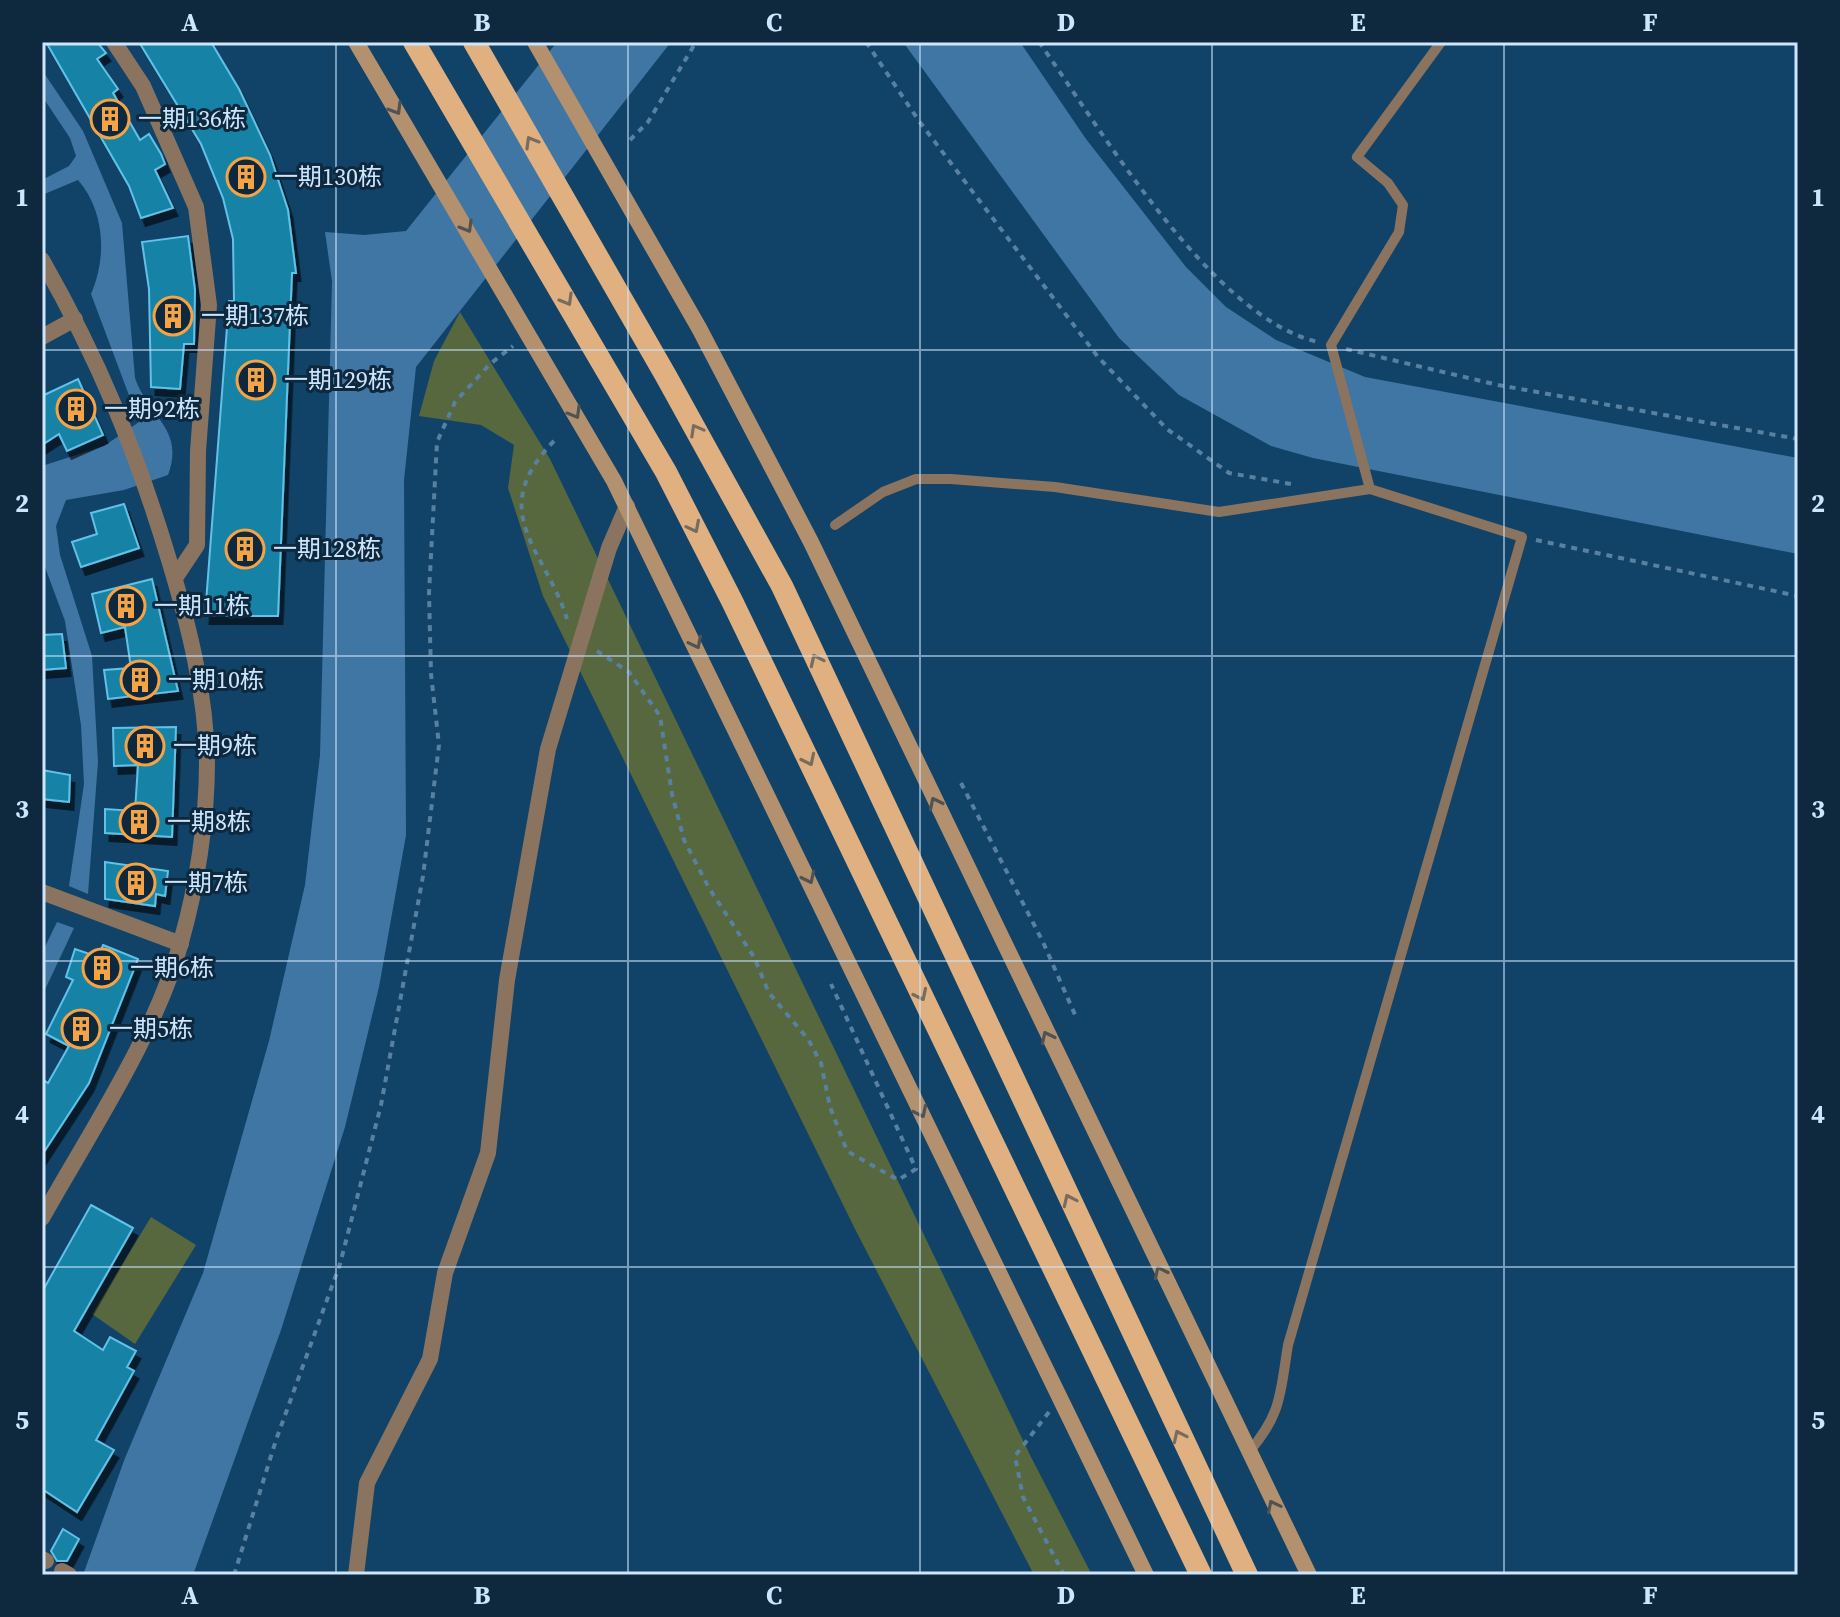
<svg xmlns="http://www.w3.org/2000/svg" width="1840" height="1617" viewBox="0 0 1840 1617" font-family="'Source Serif 4','Noto Sans SC',serif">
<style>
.green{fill:#57673e}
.water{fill:#4076a4}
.building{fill:#1483a6;stroke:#62c1e6;stroke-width:2;filter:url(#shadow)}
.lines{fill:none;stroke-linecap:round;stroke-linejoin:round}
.path{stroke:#5880a1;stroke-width:4;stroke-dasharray:6 6;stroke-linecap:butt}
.service{stroke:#8a745f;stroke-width:10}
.minor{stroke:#8a745f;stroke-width:16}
.tertiary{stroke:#8a745f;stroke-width:16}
.secondary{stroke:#b3916f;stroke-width:16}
.trunk{stroke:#e0b080;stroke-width:22}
.oneway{stroke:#505352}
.oneway2{stroke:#776c5f}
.grid{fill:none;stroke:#cde6fe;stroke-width:2;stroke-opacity:0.55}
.labels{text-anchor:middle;stroke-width:6;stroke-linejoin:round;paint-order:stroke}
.poi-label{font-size:24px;fill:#cde6fe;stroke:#0e293e;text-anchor:start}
.neatline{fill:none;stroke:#cde6fe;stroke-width:3}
.grid-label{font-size:26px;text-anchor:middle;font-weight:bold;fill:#cde6fe}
</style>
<defs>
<filter id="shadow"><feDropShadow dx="4.5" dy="8" stdDeviation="0" flood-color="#0009"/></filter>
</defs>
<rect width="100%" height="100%" fill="#114369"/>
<g class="green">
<polygon points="460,312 550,459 1031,1457 1092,1575 1034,1575 855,1229 543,596 508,488 514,445 481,425 419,416 434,361"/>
<polygon points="151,1217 196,1245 135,1344 92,1314"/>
</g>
<g class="water">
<polygon points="557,42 671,42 416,367 404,480 406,835 379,987 345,1127 281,1330 193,1575 83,1575 125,1458 203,1273 269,1041 305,885 320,755 332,281 325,232 364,235 406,231"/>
<polygon points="903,42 1020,42 1086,139 1186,267 1226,307 1276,340 1365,377 1798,458 1798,554 1313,458 1271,446 1179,395 1119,338"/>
<path d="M 42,70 L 83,131 L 122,223 L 135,378 C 149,418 185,429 168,475 L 124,490 L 66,500 L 56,526 L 60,555 L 92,656 L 98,762 L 88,894 L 69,886 L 84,784 L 81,725 L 65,621 L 42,559 L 42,466 L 104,446 L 139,422 L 91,294 C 107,257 105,211 78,180 L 42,195 L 42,180 L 69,166 L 76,156 L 70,138 L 42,96 Z"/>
<polygon points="57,922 74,928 42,996 42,953"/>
</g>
<g class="building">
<polygon points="46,42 97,42 106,53 97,59 118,89 113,93 140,140 149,134 161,154 165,164 155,170 173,208 141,218 129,186"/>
<polygon points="139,42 211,42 239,89 270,155 288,210 296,273 292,273 278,616 205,616 229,301 234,301 233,239 223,198 201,144"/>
<polygon points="188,236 195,290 194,344 184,344 180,389 151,387 149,289 142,242"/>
<polygon points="78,379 103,435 67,451 59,434 42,445 42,396"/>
<polygon points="124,504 139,548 81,567 72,542 97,534 91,513"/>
<polygon points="152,579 178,691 108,699 104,670 131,668 125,627 101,633 92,594"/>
<polygon points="62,634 66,668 42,670 42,635"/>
<polygon points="176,727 172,837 105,833 105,809 135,811 138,765 114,766 113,728"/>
<polygon points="42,770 70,775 69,802 42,799"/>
<polygon points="105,862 168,871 165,896 156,894 155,906 105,899"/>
<polygon points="103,945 138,959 89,1083 42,1155 42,1079 48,1083 69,1046 46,1034 73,980 66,977 75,949 98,957"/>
<polygon points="91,1205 133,1228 74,1331 103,1350 110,1337 136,1351 127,1367 134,1371 96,1440 114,1450 77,1512 42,1489 42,1292"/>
<polygon points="63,1529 79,1539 67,1561 57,1561 51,1551"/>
</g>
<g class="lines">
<g class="path">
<polyline points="866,42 919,121 1098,357 1167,429 1229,473 1291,484"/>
<path d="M 1039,42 C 1101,129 1212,318 1318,342"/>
<polyline points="630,140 648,122 696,42"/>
<polyline points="1346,349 1498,385 1798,439"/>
<path d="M 554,441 C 484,513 546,550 567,619"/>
<polyline points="1536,540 1798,596"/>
<polyline points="597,651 629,672 660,716 672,794 684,840 709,888 754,957 769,993 808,1039 821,1063 830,1107 847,1151 898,1180 916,1169 831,984"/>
<polyline points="961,783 1043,942 1076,1017"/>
<polyline points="1049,1412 1015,1456 1023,1497 1064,1575"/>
<polyline points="234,1575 276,1440 340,1264 381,1105 423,876 439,745 431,674 429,593 437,442 455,402 490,364 513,346"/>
</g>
<g class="service">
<polyline points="1370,489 1331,345 1399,232 1403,205 1388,183 1357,157 1441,42"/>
<path d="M 835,525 L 883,492 L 916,479 L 951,479 L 1055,487 L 1219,512 L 1370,489 L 1522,537 L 1288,1345 C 1280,1394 1282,1414 1248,1453"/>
</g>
<g class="minor">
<polyline points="114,42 143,86 196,207 209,305 198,451 197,545 175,578"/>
<path d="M 42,260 C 99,360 136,450 169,560 C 189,626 206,694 207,762 C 207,821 197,886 181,942 C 156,1034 89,1134 42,1218"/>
<polyline points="42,337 75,319"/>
<polyline points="42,892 181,944"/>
<polyline points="356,1575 367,1483 430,1359 445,1273 488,1153 507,980 548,749 609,548 627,506"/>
</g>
<g class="tertiary">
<polyline points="42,1559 46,1561"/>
<polyline points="62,1571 69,1575"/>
</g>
<g class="secondary">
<polyline points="356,42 614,481 1146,1575"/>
<polyline points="535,42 699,328 811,542 1309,1575"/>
</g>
<g class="trunk">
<polyline points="414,42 666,472 732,601 1201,1575"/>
<polyline points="474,42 666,376 782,586 1247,1575"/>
</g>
</g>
<defs><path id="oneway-chevron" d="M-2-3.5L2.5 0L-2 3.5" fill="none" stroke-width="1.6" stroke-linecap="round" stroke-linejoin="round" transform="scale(2)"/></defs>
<g class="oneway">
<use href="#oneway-chevron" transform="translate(396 109) rotate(59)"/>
<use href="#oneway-chevron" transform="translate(467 227) rotate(60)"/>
<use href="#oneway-chevron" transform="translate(575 413) rotate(60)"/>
<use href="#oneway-chevron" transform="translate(696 643) rotate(63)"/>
<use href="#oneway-chevron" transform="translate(935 803) rotate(-116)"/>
<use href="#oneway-chevron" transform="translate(809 878) rotate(64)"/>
<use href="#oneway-chevron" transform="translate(1047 1037) rotate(-116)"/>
<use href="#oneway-chevron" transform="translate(921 1112) rotate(64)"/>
<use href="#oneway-chevron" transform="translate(1160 1272) rotate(-116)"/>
<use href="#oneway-chevron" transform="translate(1273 1506) rotate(-117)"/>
</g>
<g class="oneway2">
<use href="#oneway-chevron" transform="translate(531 142) rotate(-120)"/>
<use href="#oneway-chevron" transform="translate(567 300) rotate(60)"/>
<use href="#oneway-chevron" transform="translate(696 430) rotate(-119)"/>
<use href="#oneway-chevron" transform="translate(694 527) rotate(63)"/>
<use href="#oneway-chevron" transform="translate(816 660) rotate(-115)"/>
<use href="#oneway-chevron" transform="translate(809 760) rotate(64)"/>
<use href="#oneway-chevron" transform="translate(921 995) rotate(64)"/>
<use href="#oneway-chevron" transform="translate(1069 1200) rotate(-115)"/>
<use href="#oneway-chevron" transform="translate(1179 1436) rotate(-115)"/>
</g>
<path class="grid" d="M 336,42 L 336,1575M 628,42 L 628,1575M 920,42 L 920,1575M 1212,42 L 1212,1575M 1504,42 L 1504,1575M 42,350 L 1798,350M 42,656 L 1798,656M 42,961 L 1798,961M 42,1267 L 1798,1267"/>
<defs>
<g id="building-ring" transform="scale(2)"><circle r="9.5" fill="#0e293e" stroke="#f5a345" stroke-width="1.5"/><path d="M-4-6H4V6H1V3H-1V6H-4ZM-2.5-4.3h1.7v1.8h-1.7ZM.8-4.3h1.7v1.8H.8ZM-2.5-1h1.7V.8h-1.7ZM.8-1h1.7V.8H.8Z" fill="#f5a345"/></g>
</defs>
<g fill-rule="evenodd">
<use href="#building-ring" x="110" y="119"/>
<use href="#building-ring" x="246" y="177"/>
<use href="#building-ring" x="173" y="316"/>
<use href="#building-ring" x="256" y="380"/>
<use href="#building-ring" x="76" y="409"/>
<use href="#building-ring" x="245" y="549"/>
<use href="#building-ring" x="126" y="606"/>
<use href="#building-ring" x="140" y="680"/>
<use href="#building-ring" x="145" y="746"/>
<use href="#building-ring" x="139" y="822"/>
<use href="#building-ring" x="136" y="883"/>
<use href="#building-ring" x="102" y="968"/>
<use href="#building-ring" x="81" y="1029"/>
</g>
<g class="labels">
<g class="poi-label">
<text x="138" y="127">一期136栋</text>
<text x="274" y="185">一期130栋</text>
<text x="201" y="324">一期137栋</text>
<text x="284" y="388">一期129栋</text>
<text x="104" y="417">一期92栋</text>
<text x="273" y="557">一期128栋</text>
<text x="154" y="614">一期11栋</text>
<text x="168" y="688">一期10栋</text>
<text x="173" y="754">一期9栋</text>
<text x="167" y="830">一期8栋</text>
<text x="164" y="891">一期7栋</text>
<text x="130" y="976">一期6栋</text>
<text x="109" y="1037">一期5栋</text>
</g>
</g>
<rect width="1840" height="1617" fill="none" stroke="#0e293e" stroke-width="88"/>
<rect x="44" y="44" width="1752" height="1529" class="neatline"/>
<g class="grid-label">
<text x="190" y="31">A</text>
<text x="482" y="31">B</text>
<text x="774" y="31">C</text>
<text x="1066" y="31">D</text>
<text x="1358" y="31">E</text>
<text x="1650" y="31">F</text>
<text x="22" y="206">1</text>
<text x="1818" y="206">1</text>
<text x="22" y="512">2</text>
<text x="1818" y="512">2</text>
<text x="22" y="818">3</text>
<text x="1818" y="818">3</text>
<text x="22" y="1123">4</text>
<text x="1818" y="1123">4</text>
<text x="22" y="1429">5</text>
<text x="1818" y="1429">5</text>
<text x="190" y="1604">A</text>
<text x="482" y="1604">B</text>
<text x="774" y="1604">C</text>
<text x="1066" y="1604">D</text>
<text x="1358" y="1604">E</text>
<text x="1650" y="1604">F</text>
</g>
</svg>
